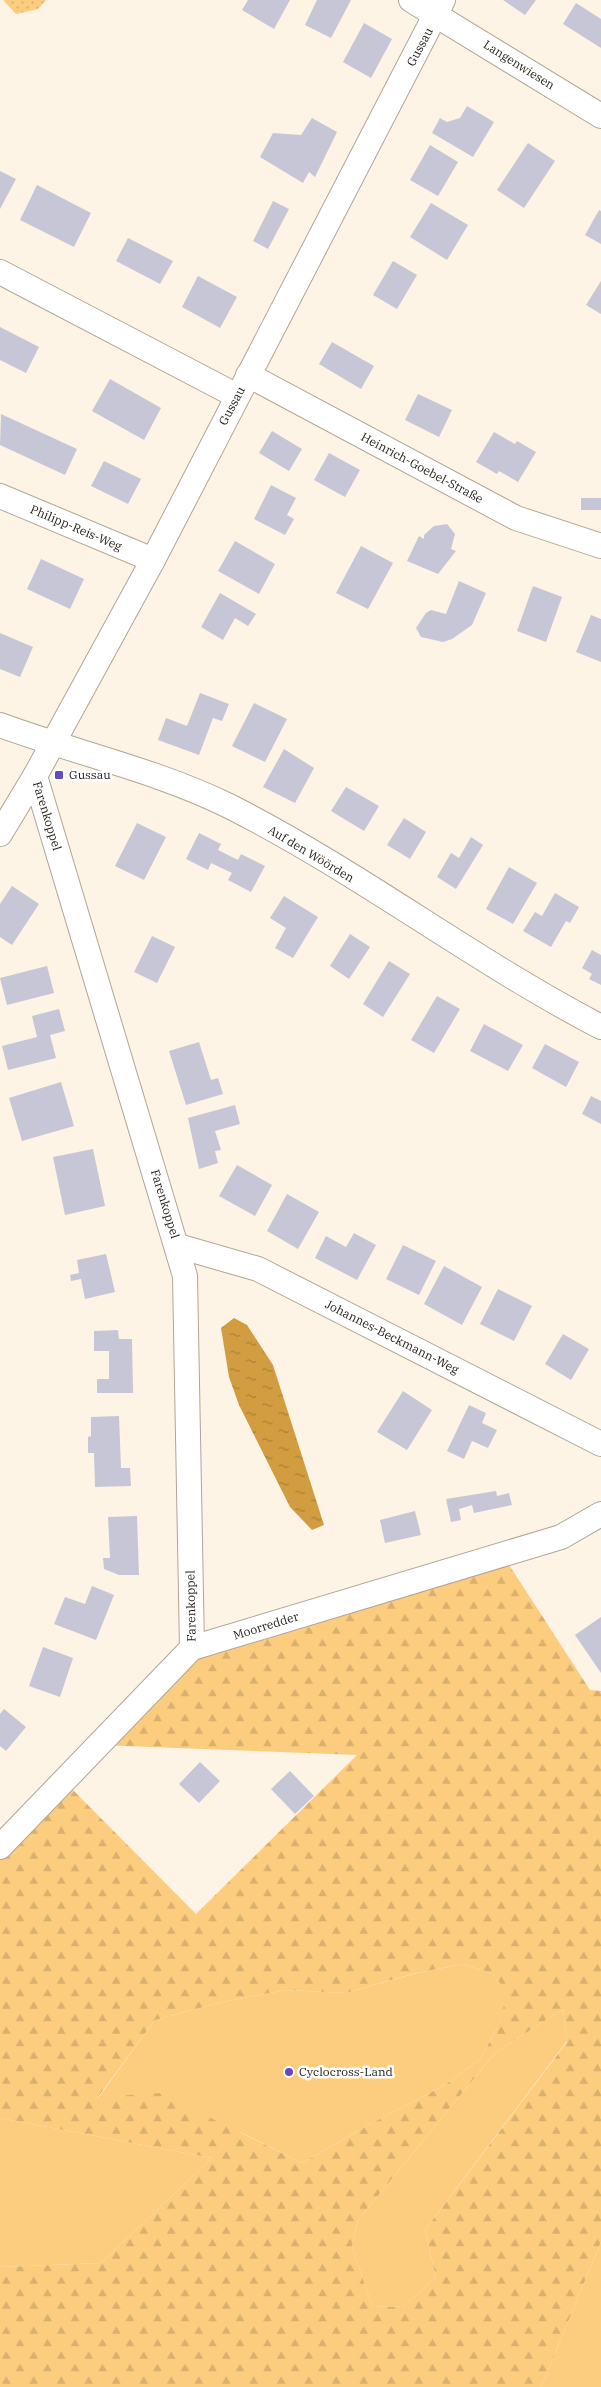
<svg xmlns="http://www.w3.org/2000/svg" width="601" height="2387" viewBox="0 0 601 2387" font-family="'IBM Plex Serif',serif">
<style>
.grass{fill:#fdcd7f}
.forest{fill:url(#forest-firs);fill-rule:evenodd}
.park{fill:url(#park-dots)}
.water{fill:url(#water-ripples)}
.building{fill:#c7c6d6}
.lines{fill:none;stroke-linecap:round;stroke-linejoin:round}
.minor-casing{stroke:#afa698;stroke-width:26}
.minor{stroke:#fff;stroke-width:24}
.poi-dot{fill:#6648c1;stroke:#fff;stroke-width:2}
.labels{text-anchor:middle;stroke-width:5;stroke-linejoin:round;paint-order:stroke}
.street-label{font-size:12px;fill:#26231d;stroke:#fff}
.poi-label{font-size:12px;fill:#26231d;stroke:#fff;text-anchor:start}
</style>
<defs>
<pattern id="forest-firs" width="22" height="20" patternUnits="userSpaceOnUse" patternTransform="scale(1.25)"><rect width="22" height="20" fill="#fdcd7f"/><path d="M5 1l3.5 6h-7zM16 11l3.5 6h-7z" fill="#d9b06d"/></pattern>
<pattern id="park-dots" width="8" height="8" patternUnits="userSpaceOnUse" patternTransform="scale(1.25)"><rect width="8" height="8" fill="#fdcd7f"/><path d="M2 2h.1M6 6h.1" fill="none" stroke="#d9b06d" stroke-width="1.8" stroke-linecap="round"/></pattern>
<pattern id="water-ripples" width="26" height="14" patternUnits="userSpaceOnUse" patternTransform="scale(1.25)"><rect width="26" height="14" fill="#d29d41"/><path d="M2 4q2-2 4 0t4 0M15 11q2-2 4 0t4 0" fill="none" stroke="#aa8036"/></pattern>
</defs>
<rect width="100%" height="100%" fill="#fdf4e5"/>
<g class="grass">
<polygon points="463,1964 493,1974 509,1993 496,2030 480,2059 445,2085 374,2122 302,2163 242,2133 98,2098 155,2020 222,2002 286,1990 346,1993 413,1974"/>
<polygon points="563,2009 567,2041 425,2230 436,2277 403,2307 372,2306 352,2246 358,2220 495,2053"/>
<polygon points="0,2118 212,2158 101,2263 0,2267"/>
<polygon points="601,2242 601,2387 541,2387"/>
</g>
<path class="forest" d="M 502,1554 L 590,1690 L 601,1691 L 601,2242 L 541,2387 L 0,2387 L 0,2267 L 101,2263 L 212,2158 L 0,2118 L 0,1847 L 64,1781 L 196,1914 L 357,1755 L 99,1745 L 192,1648 ZM 463,1964 L 493,1974 L 508,1993 L 496,2030 L 480,2059 L 445,2085 L 374,2122 L 302,2163 L 160,2093 L 98,2097 L 155,2020 L 222,2002 L 286,1990 L 346,1993 L 412,1974 ZM 563,2009 L 567,2042 L 425,2230 L 436,2277 L 403,2307 L 372,2306 L 352,2246 L 358,2220 L 495,2053 Z"/>
<polygon class="park" points="3,0 46,0 38,9 16,14"/>
<polygon class="water" points="234,1318 247,1325 273,1365 324,1525 312,1530 290,1507 239,1405 229,1377 221,1328"/>
<g class="building">
<polygon points="248,0 290,0 274,29 242,10"/>
<polygon points="317,0 351,0 331,38 305,25"/>
<polygon points="503,0 536,0 525,15"/>
<polygon points="576,3 601,19 601,48 563,24"/>
<polygon points="364,23 392,39 371,78 343,62"/>
<polygon points="467,106 494,122 473,157 432,133 440,118 447,122 460,118"/>
<polygon points="312,118 337,132 315,177 309,172 303,183 260,157 273,133 301,135"/>
<polygon points="528,143 555,161 524,208 497,190"/>
<polygon points="430,145 458,162 438,196 410,180"/>
<polygon points="0,171 16,179 0,209"/>
<polygon points="37,185 91,213 74,247 20,220"/>
<polygon points="273,201 289,209 268,249 253,241"/>
<polygon points="431,203 468,225 447,260 410,237"/>
<polygon points="599,210 601,211 601,244 585,235"/>
<polygon points="128,238 173,261 160,284 116,261"/>
<polygon points="393,261 417,275 397,309 373,295"/>
<polygon points="198,276 237,297 220,328 182,307"/>
<polygon points="601,281 601,314 586,305"/>
<polygon points="0,327 39,347 26,373 0,360"/>
<polygon points="332,342 374,366 361,389 319,364"/>
<polygon points="110,379 161,408 144,440 92,411"/>
<polygon points="418,394 452,410 439,437 405,420"/>
<polygon points="1,414 77,449 65,475 0,445"/>
<polygon points="272,431 302,449 289,471 259,453"/>
<polygon points="494,432 515,444 517,441 536,452 518,482 499,471 497,474 476,462"/>
<polygon points="329,453 360,470 345,497 314,480"/>
<polygon points="104,461 141,479 128,504 91,486"/>
<polygon points="271,485 296,498 287,515 294,519 285,535 254,519"/>
<rect x="581" y="498" width="20" height="12"/>
<polygon points="447,524 455,534 451,549 456,551 438,574 407,561 419,536 424,539 424,535 434,526"/>
<polygon points="235,541 275,564 259,594 218,571"/>
<polygon points="361,546 393,563 368,609 336,593"/>
<polygon points="41,559 84,579 70,609 27,589"/>
<polygon points="459,581 486,593 472,625 452,639 443,642 421,637 416,628 426,613 431,610 446,614"/>
<polygon points="533,586 562,597 546,642 517,631"/>
<polygon points="220,593 256,614 248,626 235,618 223,640 201,627"/>
<polygon points="591,615 601,619 601,662 576,652"/>
<polygon points="0,633 33,647 20,677 0,669"/>
<polygon points="200,693 229,704 222,721 213,718 199,755 158,740 166,718 187,726"/>
<polygon points="254,703 287,719 265,762 232,746"/>
<polygon points="284,749 314,768 295,803 263,787"/>
<polygon points="346,787 379,806 364,831 331,811"/>
<polygon points="404,818 426,832 410,859 387,845"/>
<polygon points="137,823 166,837 144,880 115,866"/>
<polygon points="199,833 221,844 218,850 238,860 241,854 265,866 251,892 228,880 232,873 211,863 208,870 186,859"/>
<polygon points="471,837 483,845 456,889 437,877 451,853 459,858"/>
<polygon points="509,867 537,883 513,924 486,909"/>
<polygon points="12,886 39,904 12,945 0,937 0,904"/>
<polygon points="555,893 579,907 570,923 566,921 551,947 523,931 535,912 542,916"/>
<polygon points="284,896 318,917 293,958 275,948 286,928 270,918"/>
<polygon points="350,934 370,947 349,979 330,966"/>
<polygon points="152,936 175,947 157,983 134,972"/>
<polygon points="592,950 601,955 601,985 589,979 592,974 582,968"/>
<polygon points="389,961 410,974 383,1017 363,1004"/>
<polygon points="47,966 54,993 7,1005 0,978"/>
<polygon points="437,996 460,1009 434,1053 411,1040"/>
<polygon points="59,1009 65,1031 50,1035 56,1058 8,1070 2,1046 37,1037 32,1016"/>
<polygon points="484,1024 523,1045 508,1071 470,1051"/>
<polygon points="199,1042 211,1080 218,1078 223,1094 186,1105 169,1051"/>
<polygon points="545,1044 579,1062 566,1087 532,1068"/>
<polygon points="61,1082 74,1126 22,1141 9,1098"/>
<polygon points="591,1096 601,1101 601,1124 582,1114"/>
<polygon points="235,1105 240,1124 215,1131 221,1150 215,1151 218,1163 199,1169 188,1118"/>
<polygon points="93,1149 105,1206 65,1215 53,1157"/>
<polygon points="237,1165 272,1185 255,1216 219,1196"/>
<polygon points="287,1194 319,1212 298,1249 267,1231"/>
<polygon points="354,1233 376,1245 357,1280 315,1258 326,1236 346,1247"/>
<polygon points="403,1245 436,1261 419,1295 386,1279"/>
<polygon points="106,1254 115,1292 85,1299 81,1279 71,1281 70,1275 79,1273 77,1260"/>
<polygon points="444,1266 482,1287 462,1325 424,1304"/>
<polygon points="498,1289 532,1306 514,1341 480,1324"/>
<polygon points="118,1330 119,1339 132,1339 133,1393 97,1393 97,1379 109,1379 109,1351 94,1351 94,1331"/>
<polygon points="563,1334 589,1349 571,1380 545,1364"/>
<polygon points="403,1391 432,1410 407,1450 377,1432"/>
<polygon points="469,1405 486,1413 482,1423 497,1430 488,1448 472,1441 464,1459 447,1451"/>
<polygon points="119,1416 121,1468 130,1468 131,1486 95,1487 94,1453 88,1453 88,1437 91,1436 91,1417"/>
<polygon points="496,1491 497,1496 509,1493 512,1505 474,1513 472,1505 459,1509 461,1520 451,1522 446,1499"/>
<polygon points="415,1511 421,1535 385,1543 380,1520"/>
<polygon points="137,1516 139,1575 119,1575 104,1569 103,1558 110,1558 108,1517"/>
<polygon points="92,1586 114,1595 96,1640 54,1624 65,1597 85,1604"/>
<polygon points="601,1617 601,1673 575,1635"/>
<polygon points="43,1647 73,1658 60,1697 29,1686"/>
<polygon points="4,1709 26,1727 6,1751 0,1746 0,1714"/>
<polygon points="200,1762 220,1781 199,1803 179,1784"/>
<polygon points="290,1771 314,1796 295,1814 271,1789"/>
</g>
<g class="lines">
<g class="minor-casing">
<g id="minor">
<polyline points="411,0 601,116"/>
<polyline points="0,272 237,396"/>
<polyline points="248,375 516,518 601,546"/>
<polyline points="0,496 153,560"/>
<path d="M 0,725 C 76,753 159,771 231,807 C 359,872 474,961 601,1027"/>
<polyline points="35,776 185,1276 192,1648"/>
<polyline points="0,834 35,776 153,560 443,0"/>
<polyline points="178,1246 258,1269 601,1444"/>
<polyline points="0,1847 192,1648 561,1537 601,1514"/>
</g>
</g>
<use href="#minor" class="minor"/>
</g>
<g class="poi-dot">
<rect x="54" y="770" width="10" height="10" rx="2.5"/>
<circle cx="289" cy="2072" r="5"/>
</g>
<g class="labels">
<g class="street-label">
<text transform="translate(420 47) rotate(-62)" y="4">Gussau</text>
<text transform="translate(519 65) rotate(32)" y="4">Langenwiesen</text>
<text transform="translate(232 406) rotate(-62)" y="4">Gussau</text>
<text transform="translate(422 468) rotate(28)" y="4">Heinrich-Goebel-Straße</text>
<text transform="translate(76 528) rotate(23)" y="4">Philipp-Reis-Weg</text>
<text transform="translate(47 816) rotate(73)" y="4">Farenkoppel</text>
<text transform="translate(311 854) rotate(31)" y="4">Auf den Wöörden</text>
<text transform="translate(165 1204) rotate(73)" y="4">Farenkoppel</text>
<text transform="translate(392 1337) rotate(27)" y="4">Johannes-Beckmann-Weg</text>
<text transform="translate(191 1606) rotate(-91)" y="4">Farenkoppel</text>
<text transform="translate(266 1626) rotate(-17)" y="4">Moorredder</text>
</g>
<g class="poi-label">
<text x="69" y="779">Gussau</text>
<text x="299" y="2076">Cyclocross-Land</text>
</g>
</g>
</svg>
